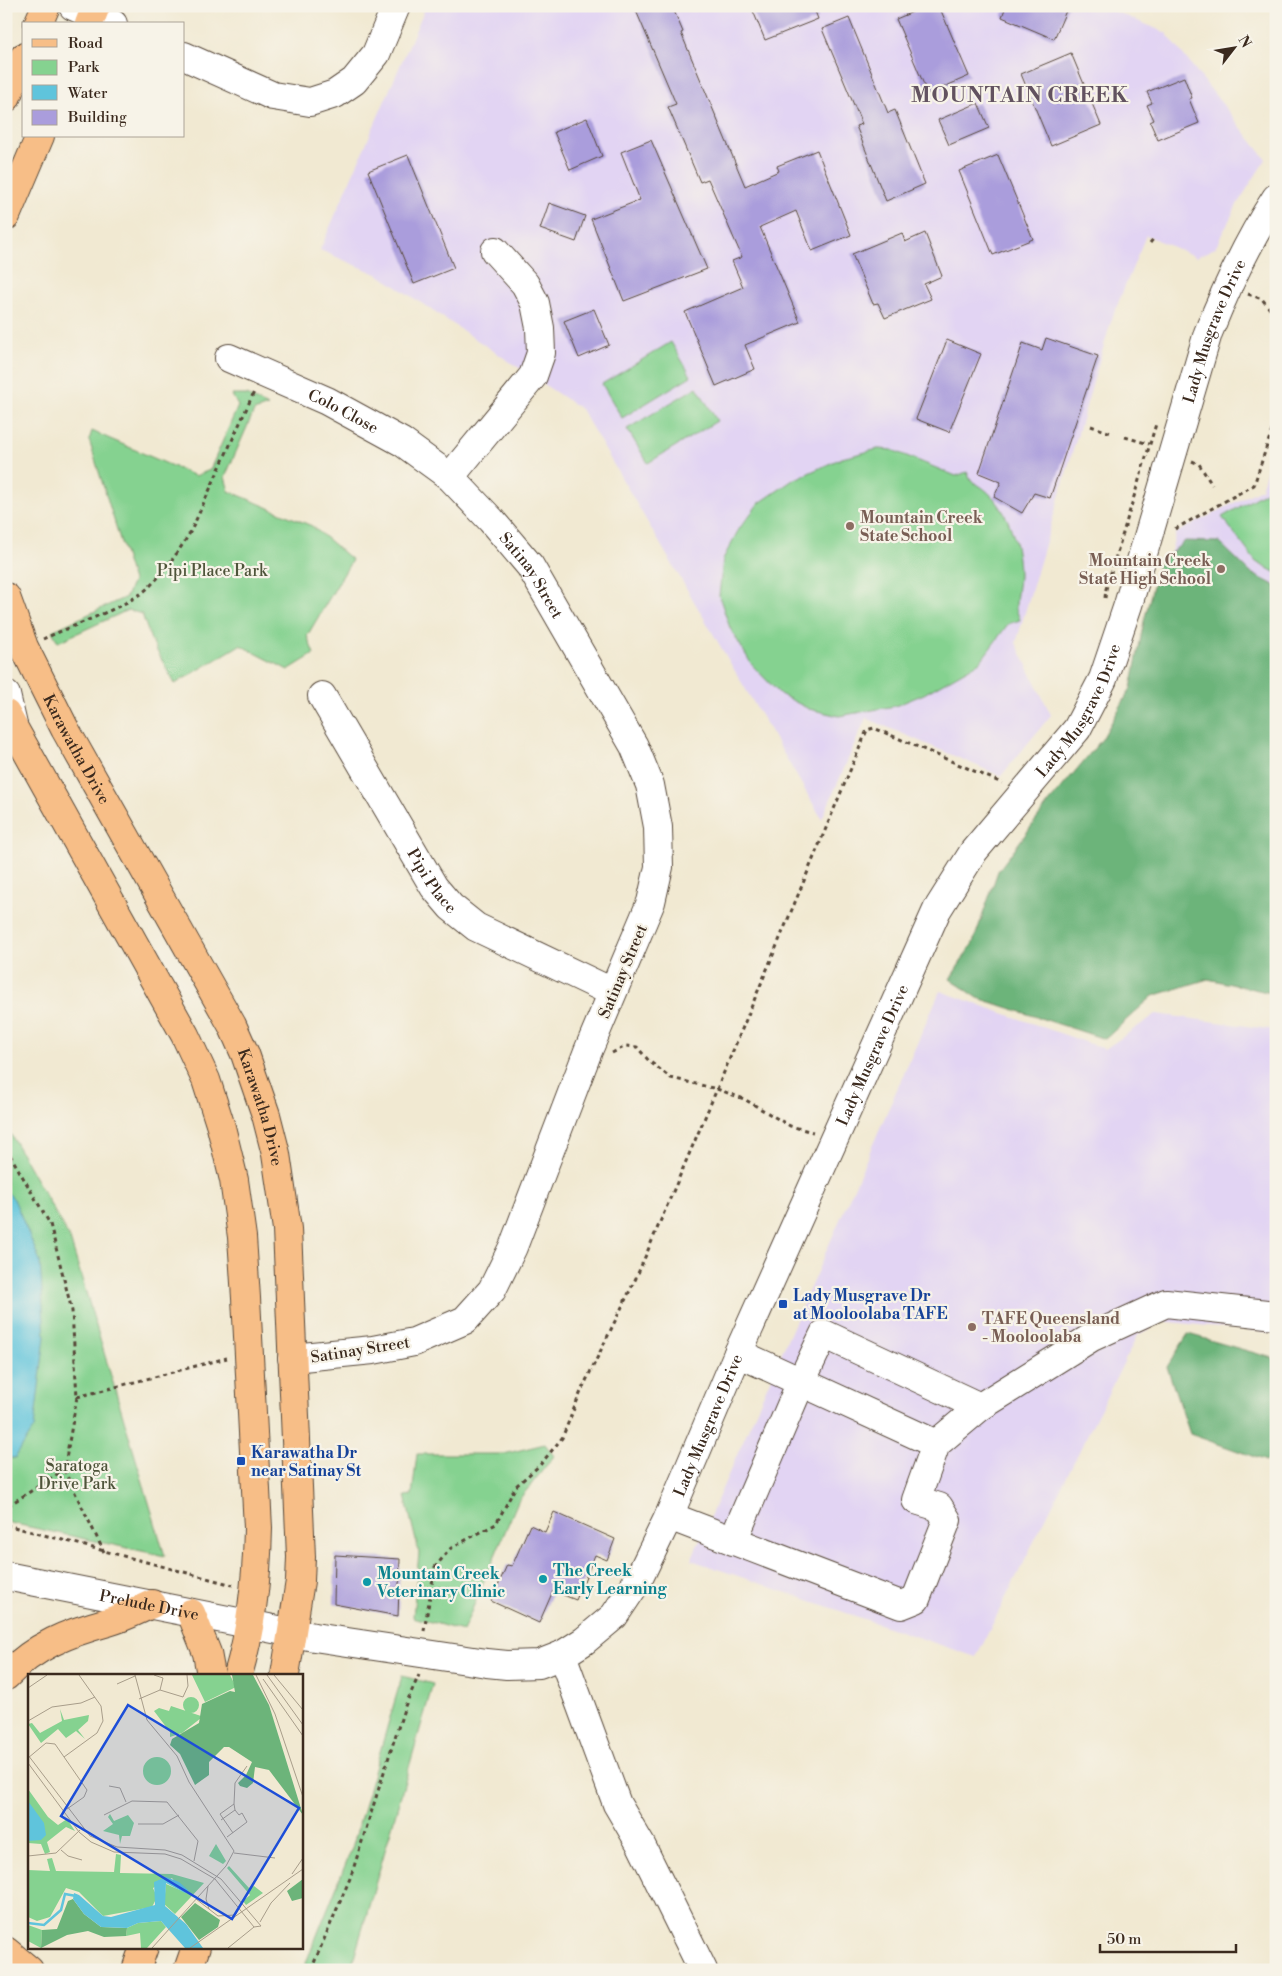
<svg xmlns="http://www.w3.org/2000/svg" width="1282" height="1976" viewBox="0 0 1282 1976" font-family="'Libre Bodoni',serif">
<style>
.built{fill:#e2d4f3}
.green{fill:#85d290;stroke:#607e57}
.forest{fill:#6cb47a;stroke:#546f4c}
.water{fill:#5fc4dc;stroke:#4d777d}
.building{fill:#aa9ddc}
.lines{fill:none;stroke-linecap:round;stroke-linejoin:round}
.minor-casing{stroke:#564739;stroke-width:30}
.major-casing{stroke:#564739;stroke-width:30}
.highway-casing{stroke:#564739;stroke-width:30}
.path{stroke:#564739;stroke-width:3;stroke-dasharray:4 4;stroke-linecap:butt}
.minor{stroke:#fff;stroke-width:28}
.major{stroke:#f7be87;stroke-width:28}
.highway{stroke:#f7be87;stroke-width:28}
.education-dot{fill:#8d6e63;stroke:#f7f3e8;stroke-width:2}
.transit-dot{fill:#1a4fb4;stroke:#f7f3e8;stroke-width:2}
.culture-dot{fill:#0f9aa8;stroke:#f7f3e8;stroke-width:2}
.labels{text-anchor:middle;stroke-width:4.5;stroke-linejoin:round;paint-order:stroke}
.street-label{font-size:16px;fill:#3b2a1e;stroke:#f7f3e8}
.education-label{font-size:16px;font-weight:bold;fill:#785e54;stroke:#f7f3e8;text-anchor:start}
.park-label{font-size:16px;fill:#4e543a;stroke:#f7f3e8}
.transit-label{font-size:16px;font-weight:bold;fill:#164399;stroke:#f7f3e8;text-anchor:start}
.culture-label{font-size:16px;font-weight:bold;fill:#0d838f;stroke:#f7f3e8;text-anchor:start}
.district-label{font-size:21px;font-weight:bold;letter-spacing:1px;fill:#625260;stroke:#f7f3e8}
.inset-river{fill:none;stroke:#5fc4dc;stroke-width:2.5}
.inset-road{fill:none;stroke:#a89d8a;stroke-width:1}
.view{fill:#1d4ed8;fill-opacity:0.15;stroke:#1d4ed8;stroke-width:2.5}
.inset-edge{fill:none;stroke:#3b2a1e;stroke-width:2.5}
</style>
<rect width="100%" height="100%" fill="#f7f3e8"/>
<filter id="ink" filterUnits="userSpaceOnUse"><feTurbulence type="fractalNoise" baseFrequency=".02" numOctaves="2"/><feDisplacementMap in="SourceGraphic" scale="10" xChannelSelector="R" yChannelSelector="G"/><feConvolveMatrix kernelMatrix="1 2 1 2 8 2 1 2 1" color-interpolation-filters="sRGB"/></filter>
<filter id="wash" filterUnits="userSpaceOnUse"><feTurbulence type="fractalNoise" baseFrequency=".0096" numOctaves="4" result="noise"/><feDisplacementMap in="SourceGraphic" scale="20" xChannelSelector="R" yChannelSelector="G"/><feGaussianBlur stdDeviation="1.12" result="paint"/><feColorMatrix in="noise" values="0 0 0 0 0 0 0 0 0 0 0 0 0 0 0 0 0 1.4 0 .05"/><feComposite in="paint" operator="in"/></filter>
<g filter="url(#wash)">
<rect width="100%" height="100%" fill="#f1e9d2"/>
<g class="built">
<polygon points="426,6 1103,6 1166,33 1266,159 1238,203 1215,248 1196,257 1146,235 1112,318 1016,643 1051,715 1001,776 866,718 822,819 581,409 379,275 320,250"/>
<polygon points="1276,439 1276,657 1156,604 1176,533 1261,489"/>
<polygon points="940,991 1105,1049 1156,1014 1276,1030 1276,1333 1161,1321 1137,1336 976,1657 691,1560"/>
</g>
<g class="green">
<polygon points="671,342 691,376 622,418 602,384"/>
<polygon points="697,387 717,421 648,463 627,429"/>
<polygon points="232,395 246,395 268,406 254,411 225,477 229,491 312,526 352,560 307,636 314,654 288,670 240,645 175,684 151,640 142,614 128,610 58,642 52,631 126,597 133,581 89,440 92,431 195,476 210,470 238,406"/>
<path d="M 878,449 L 892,450 L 956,476 L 967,472 L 971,481 C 1005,496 1019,540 1019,575 C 1019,585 1016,595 1016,605 C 1015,610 1019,615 1020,620 L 1008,624 L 980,662 L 924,694 L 895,706 L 839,716 L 809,709 L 780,694 L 752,665 L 730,628 L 719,596 L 723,559 L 739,529 L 758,504 L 793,480 L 842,458 Z"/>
<polygon points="1276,461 1276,573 1256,562 1222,517 1267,491"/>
<polygon points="6,1126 70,1239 165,1556 6,1522 6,1458 15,1458 14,1199 6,1191"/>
<polygon points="545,1444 554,1456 518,1501 463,1631 413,1617 419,1553 405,1496 412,1495 417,1454 504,1454"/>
<polygon points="402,1676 433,1684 352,1965 358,1970 303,1970 352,1848"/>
</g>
<g class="forest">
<polygon points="1185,541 1219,542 1251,573 1276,586 1276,994 1208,979 1153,996 1105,1039 978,998 950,979 973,943 998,871 1048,804 1102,739 1131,688 1144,621 1159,563"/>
<polygon points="1188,1334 1276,1359 1276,1456 1266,1461 1190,1434 1167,1367"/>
</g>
<polygon class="water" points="6,1191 14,1199 40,1261 45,1337 34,1428 15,1458 6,1458"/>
<g id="blocks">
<g class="building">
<polygon points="634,6 672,6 683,32 681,33 745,186 779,171 777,166 817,150 851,235 812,251 796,211 760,227 800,322 745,345 755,369 716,386 685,312 743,287 732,261 742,257 708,179 700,182 668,107 676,104"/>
<polygon points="751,6 813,6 818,19 765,40"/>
<polygon points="927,6 939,6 969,76 928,94 896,19"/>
<polygon points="1006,6 1068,6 1054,39 1002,17"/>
<polygon points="849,18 888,113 895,110 925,184 886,201 856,126 862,124 822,29"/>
<polygon points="1071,53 1101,125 1051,146 1021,74"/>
<polygon points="1184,77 1192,98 1189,99 1199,123 1158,140 1150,122 1154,120 1147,105 1152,103 1147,92"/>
<polygon points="978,103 989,128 949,145 938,120"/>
<polygon points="587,118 602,156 570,170 554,132"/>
<polygon points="651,140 707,269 624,301 591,219 640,200 621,152"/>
<polygon points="408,155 454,268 414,284 368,171"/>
<polygon points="998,155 1033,239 993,255 959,171"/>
<polygon points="549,203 585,216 576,242 540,229"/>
<polygon points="902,233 905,242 925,233 942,276 924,284 931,299 885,318 878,303 873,304 852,254"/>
<polygon points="594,309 609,345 579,358 564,321"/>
<polygon points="1046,338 1098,356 1050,498 1034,493 1022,513 994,497 1001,482 979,473 1023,343 1042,350"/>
<polygon points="947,340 981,354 949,432 916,419"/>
<polygon points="554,1512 615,1539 607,1560 595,1555 576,1600 553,1591 539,1623 491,1601 507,1565 512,1566 530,1525 545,1532"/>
<polygon points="335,1555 400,1559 398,1616 334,1604"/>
</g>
</g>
</g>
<g filter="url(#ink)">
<use href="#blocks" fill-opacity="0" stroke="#564739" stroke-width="1"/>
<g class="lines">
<g class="minor-casing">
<g id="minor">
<polyline points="73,6 113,24"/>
<polyline points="184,56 273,96 310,102 335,94 354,81 376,54 396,6"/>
<path id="s1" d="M 229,358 L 327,401 L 402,442 L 450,477 L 491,520 L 530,566 L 634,746 L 650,785 L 658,827 L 659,867 L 651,902 L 588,1051 L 513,1247 L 492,1290 L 465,1320 L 414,1342 L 373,1350 L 292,1358"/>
<polyline points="450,477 533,376 541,353 540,328 535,303 525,284 495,251"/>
<polyline points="6,695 13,725"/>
<path id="s2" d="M 322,696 L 434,887 L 451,907 L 476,927 L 612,992"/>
<polyline points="738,1353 936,1444"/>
<polyline points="980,1407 1092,1337 1166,1303 1276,1315"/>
<polyline points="669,1516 901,1605 916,1599 947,1520 939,1507 916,1500 936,1444 980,1407 824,1334 801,1382 733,1541"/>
<path id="s3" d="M 6,1576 L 314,1637 L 487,1663 L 507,1665 L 539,1664 L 562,1655 L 584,1641 L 614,1616 L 638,1580 L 669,1516 L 738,1353 L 937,910 L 974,851 L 1077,729 L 1103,679 L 1128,605 L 1208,333 C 1227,286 1248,241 1276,198"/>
<polyline points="562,1655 617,1804 641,1845 703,1970"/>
</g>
</g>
<g class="major-casing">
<g id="major">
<polyline points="38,24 46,6"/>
<polyline points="89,24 96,6"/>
<polyline points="6,98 24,57"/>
<polyline points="6,216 40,136"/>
<path id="s4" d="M 6,597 L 24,647 L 65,729 L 232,1025 L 245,1054 L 266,1115 L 276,1154 L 287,1229 L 301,1557 L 300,1581 L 285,1675"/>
<path d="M 6,714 L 185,1035 L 206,1080 L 221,1127 L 234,1180 L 242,1237 L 246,1298 L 258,1528 C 257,1577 252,1627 238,1675"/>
<polyline points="191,1613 207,1653 211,1675"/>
<polyline points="136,1970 144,1947"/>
<polyline points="188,1970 196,1947"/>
</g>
</g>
<g class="highway-casing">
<g id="highway">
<path d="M 6,1676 C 36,1645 68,1633 108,1622 C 123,1618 138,1610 152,1604"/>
<polyline points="6,1951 29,1970"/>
</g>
</g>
<g class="path">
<polyline points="1150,243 1154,238"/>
<polyline points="1248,294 1262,299 1273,313"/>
<polyline points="1091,426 1111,433"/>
<polyline points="1125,437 1149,444"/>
<polyline points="1192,461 1199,464 1212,485"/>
<polyline points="1175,529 1254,485 1276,418"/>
<polyline points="1105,598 1106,589 1156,424"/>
<path d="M 43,639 C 71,626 130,606 149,587 C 166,570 179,551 191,531 L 254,392"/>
<polyline points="612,1053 626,1046 637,1047 649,1061 671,1078 717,1089 744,1099 790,1126 813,1132"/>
<polyline points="6,1148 50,1224 72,1311 77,1397 64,1470 6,1507"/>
<polyline points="77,1397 227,1358"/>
<polyline points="64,1470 104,1552"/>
<polyline points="6,1525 233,1585"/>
<polyline points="424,1631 435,1567 451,1548 496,1524 516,1486 540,1465 562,1438 582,1389 636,1278 717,1089 867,730 874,728 1002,783"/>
<polyline points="311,1970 351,1876 405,1706 419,1675"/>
</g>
<use href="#minor" class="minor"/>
<use href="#major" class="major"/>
<use href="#highway" class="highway"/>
</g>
</g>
<g class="education-dot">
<circle cx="850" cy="526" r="5"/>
<circle cx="1221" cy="569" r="5"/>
<circle cx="972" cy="1327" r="5"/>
</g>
<g class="transit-dot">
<rect x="778" y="1299" width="10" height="10" rx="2.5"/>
<rect x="236" y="1456" width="10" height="10" rx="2.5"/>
</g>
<g class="culture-dot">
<circle cx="543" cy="1579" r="5"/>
<circle cx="367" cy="1582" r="5"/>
</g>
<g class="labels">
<g class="street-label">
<text dy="6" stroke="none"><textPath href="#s3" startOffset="2059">Lady Musgrave Drive</textPath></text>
<text dy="6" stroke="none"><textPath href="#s1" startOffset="126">Colo Close</textPath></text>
<text dy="6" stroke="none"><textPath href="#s1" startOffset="380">Satinay Street</textPath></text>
<text dy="6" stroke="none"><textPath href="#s3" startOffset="1654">Lady Musgrave Drive</textPath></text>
<text dy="6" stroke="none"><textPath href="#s4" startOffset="168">Karawatha Drive</textPath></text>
<text dy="6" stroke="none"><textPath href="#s2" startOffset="215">Pipi Place</textPath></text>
<text transform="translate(622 971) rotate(-67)" y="6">Satinay Street</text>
<text dy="6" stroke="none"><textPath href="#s3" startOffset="1249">Lady Musgrave Drive</textPath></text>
<text dy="6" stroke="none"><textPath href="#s4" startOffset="572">Karawatha Drive</textPath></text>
<text transform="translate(360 1349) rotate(-9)" y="6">Satinay Street</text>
<text dy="6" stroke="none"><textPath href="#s3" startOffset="844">Lady Musgrave Drive</textPath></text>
<text dy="6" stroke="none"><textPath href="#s3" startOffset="146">Prelude Drive</textPath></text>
</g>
<g class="education-label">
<text x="860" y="523">Mountain Creek<tspan x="860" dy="18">State School</tspan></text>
<text x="1211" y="566" text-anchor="end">Mountain Creek<tspan x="1211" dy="18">State High School</tspan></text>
<text x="982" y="1324">TAFE Queensland<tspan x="982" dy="18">- Mooloolaba</tspan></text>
</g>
<g class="park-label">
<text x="212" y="576">Pipi Place Park</text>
<text x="77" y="1471">Saratoga<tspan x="77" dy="18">Drive Park</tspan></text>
</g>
<g class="transit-label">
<text x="793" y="1301">Lady Musgrave Dr<tspan x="793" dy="18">at Mooloolaba TAFE</tspan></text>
<text x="251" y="1458">Karawatha Dr<tspan x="251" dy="18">near Satinay St</tspan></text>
</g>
<g class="culture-label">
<text x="553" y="1576">The Creek<tspan x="553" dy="18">Early Learning</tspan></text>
<text x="377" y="1579">Mountain Creek<tspan x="377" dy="18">Veterinary Clinic</tspan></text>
</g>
<g class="district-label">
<text x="1020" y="102">MOUNTAIN CREEK</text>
</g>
</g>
<g transform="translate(28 1674)">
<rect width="275" height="275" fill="#f1e9d2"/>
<path d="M 164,1 L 202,1 L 208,13 L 177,28 ZM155 31a8 8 0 1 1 16 0a8 8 0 1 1-16 0ZM 143,32 L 173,42 L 173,44 L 154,59 L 142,63 L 142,58 L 126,37 L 131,34 L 141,37 ZM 32,35 L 36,46 L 61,41 L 60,47 L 50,56 L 57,65 L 48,57 L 38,64 L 30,55 L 13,69 L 0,50 L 4,49 L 12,59 L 34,47 ZM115 97a14 14 0 1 1 28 0a14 14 0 1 1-28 0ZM 0,115 L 20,143 L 30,151 L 39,145 L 47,157 L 38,153 L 19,168 L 22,178 L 17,180 L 13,170 L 0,169 ZM 82,140 L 86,147 L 100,141 L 106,149 L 102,162 L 94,162 L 92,170 L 91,161 L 75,157 L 85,150 L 80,143 ZM 188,170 L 198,187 L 195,190 L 181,182 ZM 88,180 L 93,181 L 92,199 L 144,200 L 176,209 L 147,240 L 136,230 L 138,210 L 154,217 L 144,204 L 125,214 L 129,223 L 124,233 L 75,242 L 51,218 L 38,214 L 22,243 L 9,247 L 0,243 L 0,196 L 22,197 L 19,185 L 24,184 L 28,197 L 86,198 ZM 201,192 L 221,214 L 226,212 L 235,219 L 218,231 L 215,227 L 222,221 L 199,194 ZM 133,247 L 138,253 L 119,274 L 113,274 L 112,259 L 98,262 L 99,254 L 110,249 ZM 0,251 L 14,256 L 13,274 L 0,267 Z" fill="#85d290"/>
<path d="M 204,1 L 225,1 L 241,31 L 275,141 L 241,96 L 227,93 L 225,109 L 219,114 L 212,112 L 210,109 L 218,101 L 224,88 L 201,73 L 196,73 L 181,88 L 181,101 L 167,111 L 152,80 L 142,71 L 144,65 L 171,49 L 174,30 L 202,17 L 207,18 ZM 275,205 L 275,224 L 264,227 L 259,217 ZM 45,225 L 56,240 L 73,253 L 99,254 L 98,262 L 76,263 L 60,257 L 39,261 L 13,274 L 14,256 L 29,255 L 40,227 ZM 167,229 L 192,246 L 190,253 L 171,266 L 153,243 Z" fill="#6cb47a"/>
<path d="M 0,127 L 16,149 L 18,161 L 13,166 L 0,167 ZM 138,203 L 151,208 L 160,216 L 157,219 L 138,209 L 137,232 L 158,250 L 175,274 L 157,274 L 133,247 L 110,249 L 99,254 L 73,253 L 56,240 L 45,225 L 46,219 L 51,221 L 75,242 L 83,243 L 127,231 L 126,208 Z" fill="#5fc4dc"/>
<path class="inset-river" d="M 0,249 L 16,251 L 33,236 L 37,220 L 48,222"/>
<path class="inset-road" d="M 107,1 L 119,46 L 149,82 L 161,108 L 206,177 L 198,192 L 124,274M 126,1 L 135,4 L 132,16M 228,1 L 247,40 L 275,123M 239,1 L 275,51M 246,1 L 275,36M 235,5 L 275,62M 89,10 L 107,2M 0,14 L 19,1M 111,25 L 132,16 L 155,23 L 160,12 L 159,1M 0,47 L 24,33 L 53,29 L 67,23M 0,81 L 62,162 L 89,173 L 137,176 L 154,181 L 193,205 L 233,252 L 226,253 L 187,205 L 153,185 L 137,180 L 86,178 L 63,168 L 51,158 L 0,89M 36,83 L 69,59 L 75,47 L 73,32 L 51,1M 0,84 L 18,69 L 27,70 L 59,116 L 56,123 L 39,135M 81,112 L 92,114 L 98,128M 206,130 L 207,109 L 219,92M 76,141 L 104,127 L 139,128 L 170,167 L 166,187M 193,146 L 207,136M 110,150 L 135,150 L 151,141M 199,163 L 219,148 L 214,139 L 211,141 L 207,136 L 206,130 L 192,140 L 205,159M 33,176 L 40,182 L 54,186M 206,179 L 247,184M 0,182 L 28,179 L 52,156M 264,200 L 275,184M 180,212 L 178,225 L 181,235M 168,225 L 190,242 L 207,241M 232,248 L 243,229 L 262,209M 162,274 L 275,195M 200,274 L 226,253"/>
<path class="view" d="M 100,31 L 271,134 L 204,245 L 33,142 Z"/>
<rect width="275" height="275" class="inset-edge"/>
</g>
<rect width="1282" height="1976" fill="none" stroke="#f7f3e8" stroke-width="25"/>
<rect x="22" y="22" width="162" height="115" fill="#f7f3e8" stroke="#aca397"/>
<rect x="32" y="39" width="25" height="8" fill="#f7be87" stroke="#aca397"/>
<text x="68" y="48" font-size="15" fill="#3b2a1e">Road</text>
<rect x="32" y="60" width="25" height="15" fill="#85d290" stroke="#aca397"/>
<text x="68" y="72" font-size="15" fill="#3b2a1e">Park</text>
<rect x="32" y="85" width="25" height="15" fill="#5fc4dc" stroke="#aca397"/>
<text x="68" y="98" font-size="15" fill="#3b2a1e">Water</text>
<rect x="32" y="110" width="25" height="15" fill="#aa9ddc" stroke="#aca397"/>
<text x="68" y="122" font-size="15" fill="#3b2a1e">Building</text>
<g transform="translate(1234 48) rotate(59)" stroke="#f7f3e8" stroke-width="4" paint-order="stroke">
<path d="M0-4L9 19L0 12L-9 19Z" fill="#3b2a1e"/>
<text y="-8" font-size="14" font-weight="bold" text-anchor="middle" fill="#3b2a1e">N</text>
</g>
<path d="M1100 1944v8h136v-8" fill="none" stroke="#3b2a1e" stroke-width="2.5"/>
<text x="1107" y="1944" font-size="15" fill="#3b2a1e" stroke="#f7f3e8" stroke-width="4" paint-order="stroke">50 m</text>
</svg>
